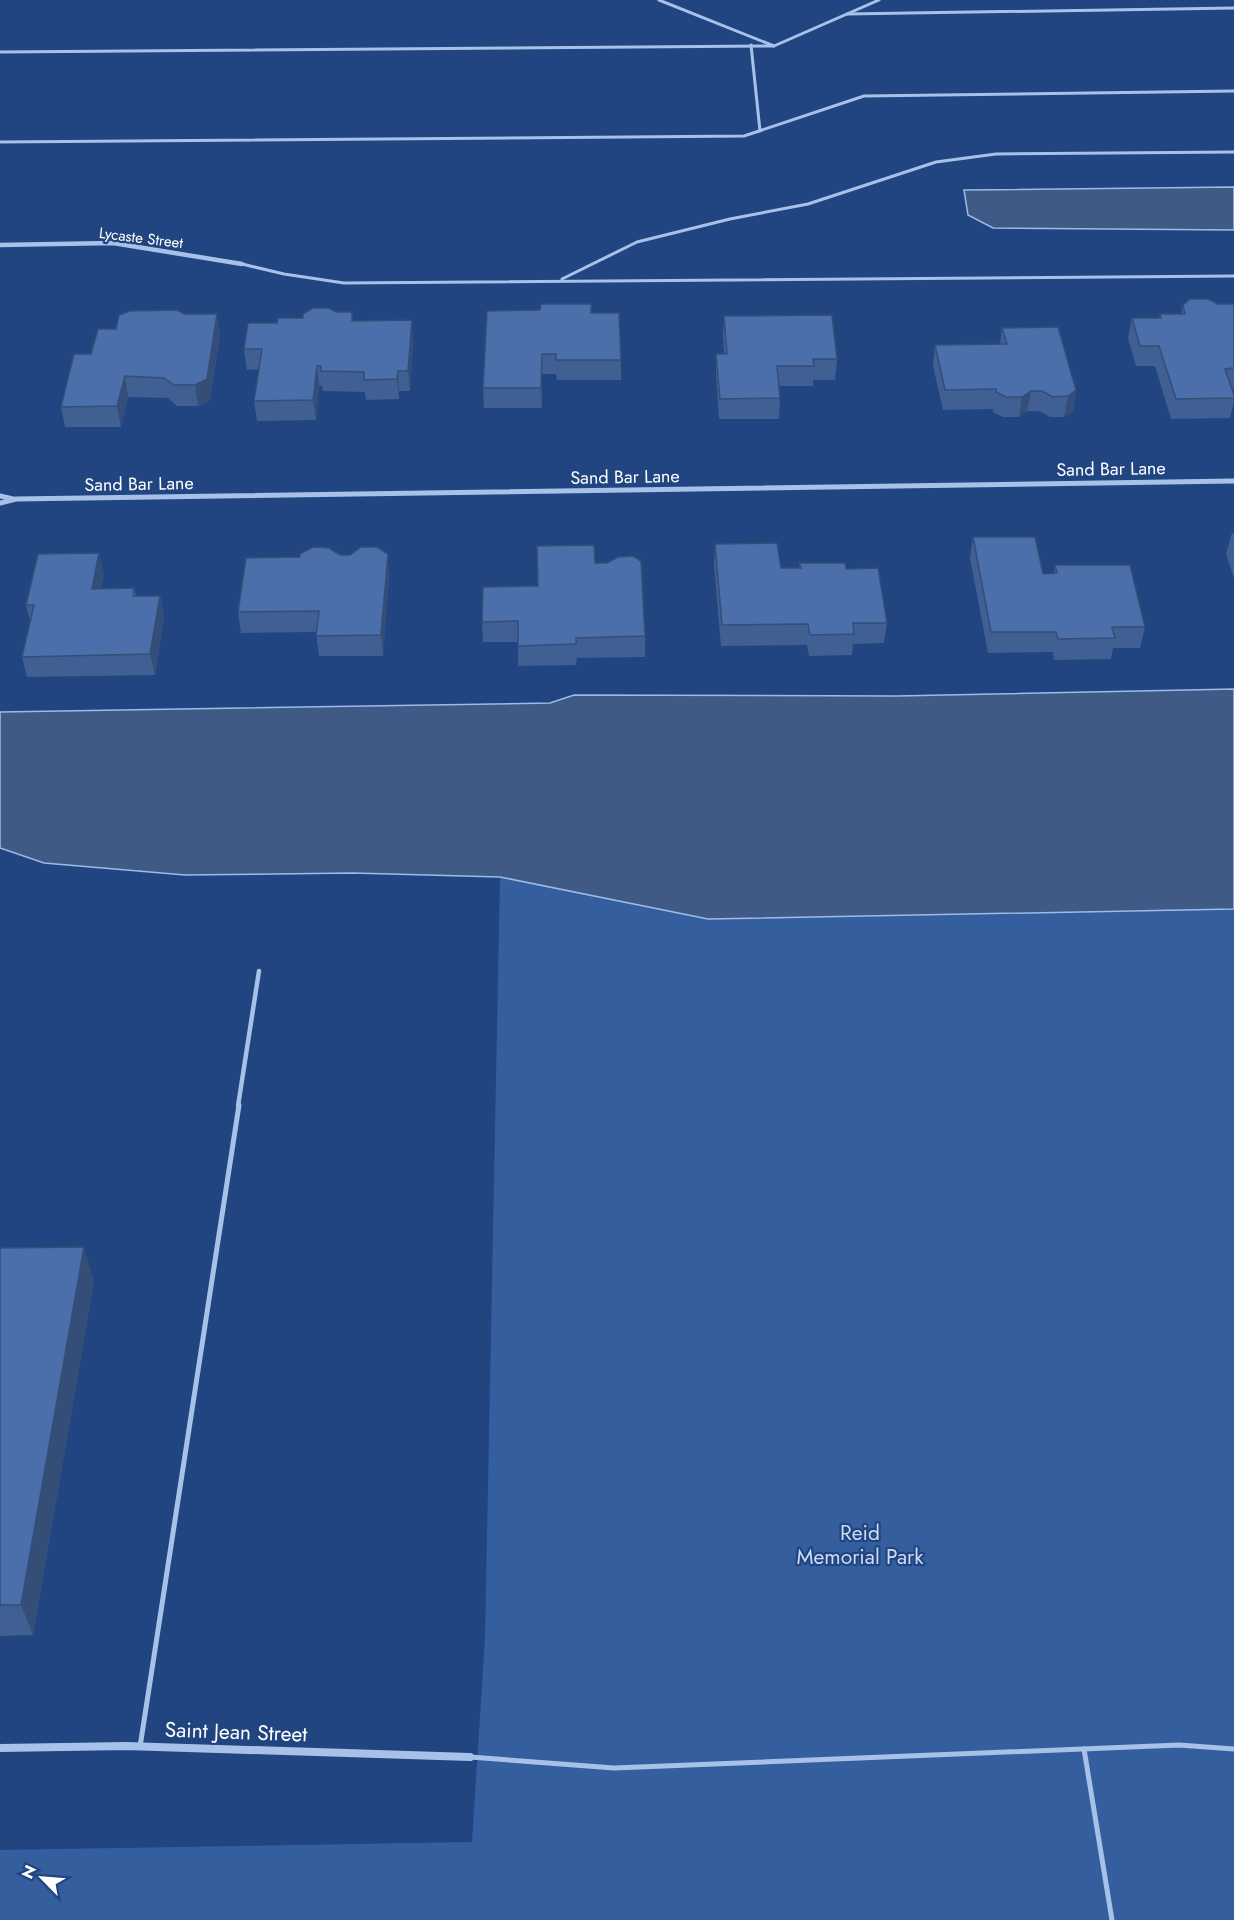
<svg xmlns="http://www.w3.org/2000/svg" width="1234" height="1920" viewBox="0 0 1234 1920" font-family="Jost,sans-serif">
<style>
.green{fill:#355e9f}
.water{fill:#405a86;stroke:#9cbbe9;stroke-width:1.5}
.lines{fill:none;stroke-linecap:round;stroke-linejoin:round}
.service-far2{stroke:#a8c1e8;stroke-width:3}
.service-far1{stroke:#a8c1e8;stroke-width:4.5}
.service{stroke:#a8c1e8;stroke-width:5}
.minor-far2{stroke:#a8c1e8;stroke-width:4.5}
.minor-far1{stroke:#a8c1e8;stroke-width:5}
.minor{stroke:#a8c1e8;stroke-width:8}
.wall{fill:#405f93}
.shaded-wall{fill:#344e78}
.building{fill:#4a6fab;stroke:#344e78;stroke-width:1.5}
.labels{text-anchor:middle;stroke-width:4.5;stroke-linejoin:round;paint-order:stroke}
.far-street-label{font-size:15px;fill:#fff;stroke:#214581}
.street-label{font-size:18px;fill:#fff;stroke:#214581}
.near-park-label{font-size:21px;fill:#ccdcf6;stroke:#214581}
.near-street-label{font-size:21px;fill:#fff;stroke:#214581}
</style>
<rect width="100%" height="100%" fill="#214581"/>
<polygon class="green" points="500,877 708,919 1234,909 1234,1920 0,1920 0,1850 472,1842 485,1638"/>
<g class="water">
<polygon points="1234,187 1234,230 993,228 968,215 964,190"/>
<polygon points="1234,689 1234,909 708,919 500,877 353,873 185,875 44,863 0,848 0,712 550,703 574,695 896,696"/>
</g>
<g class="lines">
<g class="service-far2">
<polyline points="659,0 774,46 879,0"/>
<polyline points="847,14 1234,8"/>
<polyline points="751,45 760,131"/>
<polyline points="0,52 774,46"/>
<polyline points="0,142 744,136 864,96 1234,91"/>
<polyline points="242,264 284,274 344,283 1234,276"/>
<polyline points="562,279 637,242 730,219 808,204 936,162 996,154 1234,152"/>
</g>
<polyline class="service-far1" points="238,1106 259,971"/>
<g class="service">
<polyline points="140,1747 239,1105"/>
<polyline points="1084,1749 1112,1920"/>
<polyline points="470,1757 614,1768 1179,1745 1234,1749"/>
</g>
<polyline class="minor-far2" points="0,245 113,243 242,264"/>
<g class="minor-far1">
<polyline points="0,496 13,499"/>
<polyline points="0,503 16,499 1234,481"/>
</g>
<polyline class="minor" points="0,1748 126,1746 470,1757"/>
</g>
<g class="wall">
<polygon points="1234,304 1234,389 1232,389 1234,395 1234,402 1230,418 1171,419 1155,366 1136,366 1128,338 1132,318 1159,318 1160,314 1181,314 1183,305"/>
<polygon points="336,312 352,312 353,321 413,340 410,391 399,391 399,399 366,400 365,392 323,391 322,386 319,386 316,420 257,421 254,401 259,369 247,370 244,349 277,323"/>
<polygon points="591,313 621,360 621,380 557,380 556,374 542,374 542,408 484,408 483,388"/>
<polygon points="184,314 220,334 210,400 198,406 177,406 168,398 128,397 121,427 65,427 61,407 91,354 116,329"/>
<polygon points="724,316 837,359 835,380 813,380 813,386 779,386 780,398 779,419 719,419 716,374 716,354 724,354 723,336"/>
<polygon points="1002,328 1076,390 1073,411 1064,417 1050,417 1039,411 1027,411 1019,417 1003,417 993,412 993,409 943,410 933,366 935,345 1000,344"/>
<polygon points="1232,533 1234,533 1234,579 1226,554"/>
<polygon points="973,537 1043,574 1054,574 1055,565 1145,627 1140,648 1113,648 1111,659 1054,660 1053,652 988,653 970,558"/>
<polygon points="715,544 781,568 799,568 799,563 846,569 887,623 884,643 853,644 852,655 809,656 807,645 721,646 714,564"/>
<polygon points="340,555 389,575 383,656 319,656 316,632 241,633 238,612 300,557"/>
<polygon points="595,563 645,636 645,657 577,658 576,665 518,666 518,642 483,642 482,622 538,586"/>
<polygon points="104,574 101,589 134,588 136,596 160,596 164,616 155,675 27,677 22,657 30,621 26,605"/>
<polygon points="0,1248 94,1281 33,1635 0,1636"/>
</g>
<g class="shaded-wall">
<polygon points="217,314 220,334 210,400 198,406 195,385"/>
<polygon points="412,320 413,340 410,391 408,371"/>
<polygon points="542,354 542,408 541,388"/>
<polygon points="317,366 319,386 316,420 313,400"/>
<polygon points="398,371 399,391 399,399 397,379"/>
<polygon points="125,376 128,397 121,427 117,406"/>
<polygon points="1076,390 1073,411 1064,417 1068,396"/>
<polygon points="1031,391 1027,411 1019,417 1022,397"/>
<polygon points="99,553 104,574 97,610 92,589"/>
<polygon points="388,554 389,575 383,656 381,635"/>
<polygon points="160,596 164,616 155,675 150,654"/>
<polygon points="84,1247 94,1281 33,1635 21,1605"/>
</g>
<g class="building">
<polygon points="1190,299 1208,299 1218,304 1234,304 1234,368 1225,369 1234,395 1234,398 1176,399 1159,346 1140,346 1132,318 1161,318 1160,314 1185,314 1183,305"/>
<polygon points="541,304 591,304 591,313 619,313 621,360 556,360 556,354 542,354 541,388 483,388 487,311 540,310"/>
<polygon points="313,308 329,308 336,312 352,312 352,321 412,320 408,371 398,371 397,379 364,380 364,372 321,371 321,366 317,366 313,400 254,401 262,349 244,349 248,323 277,323 278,318 303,318 303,314"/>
<polygon points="177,310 184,314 217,314 207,379 195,385 174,385 164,378 125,376 117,406 61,407 74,354 91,354 98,329 116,329 119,315 130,311"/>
<polygon points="832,315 837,359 813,359 814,366 777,366 780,398 720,399 716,354 727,354 724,316"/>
<polygon points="1058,327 1076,390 1068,396 1053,397 1042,391 1031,391 1022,397 1006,397 996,392 996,389 945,390 935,345 1007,344 1002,328"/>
<polygon points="973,537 1035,537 1043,574 1057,573 1055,565 1130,565 1145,627 1112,627 1115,638 1058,639 1056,632 991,632"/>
<polygon points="777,543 781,568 801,568 799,563 845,563 846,569 878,568 887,623 853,623 854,634 810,635 808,624 722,625 715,544"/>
<polygon points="594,545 595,563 607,563 618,557 633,556 641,561 645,636 576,638 576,644 518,646 518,621 482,622 483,587 538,586 537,546"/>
<polygon points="313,547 329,548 340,555 350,555 361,547 377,547 388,554 381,635 316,636 319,611 238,612 246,558 300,557 300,554"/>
<polygon points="99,553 92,589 134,588 133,596 160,596 150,654 22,657 34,605 26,605 38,554"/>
<polygon points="84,1247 21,1605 0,1605 0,1248"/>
</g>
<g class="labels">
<g class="far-street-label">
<text transform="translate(141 238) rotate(7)" y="5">Lycaste Street</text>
</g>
<g class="street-label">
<text transform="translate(1111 469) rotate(-1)" y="6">Sand Bar Lane</text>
<text transform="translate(625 477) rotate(-1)" y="6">Sand Bar Lane</text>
<text transform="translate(139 484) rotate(-1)" y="6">Sand Bar Lane</text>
</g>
<g class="near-park-label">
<text x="860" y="1540">Reid<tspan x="860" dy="24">Memorial Park</tspan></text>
</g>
<g class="near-street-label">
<text transform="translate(236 1732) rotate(2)" y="7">Saint Jean Street</text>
</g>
</g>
<g transform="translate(42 1878) rotate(295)" stroke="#214581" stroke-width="4.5" paint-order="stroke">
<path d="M0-4.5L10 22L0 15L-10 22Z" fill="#ffffff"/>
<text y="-9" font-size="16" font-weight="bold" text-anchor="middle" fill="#ffffff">N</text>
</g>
</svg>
